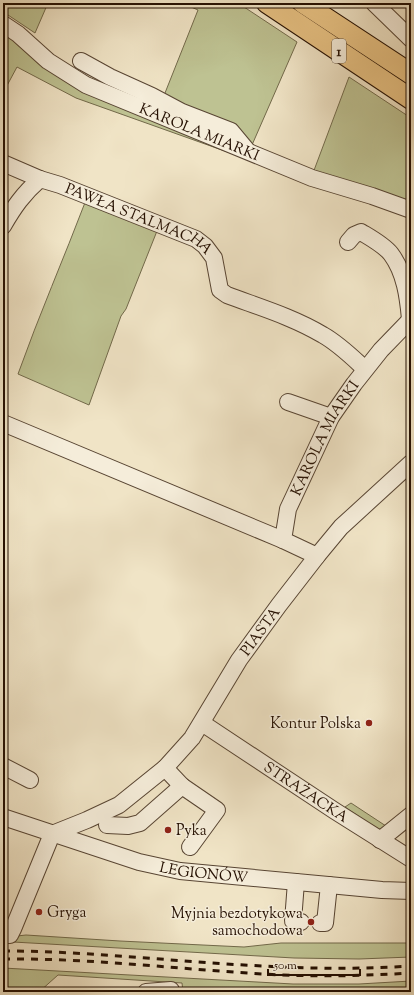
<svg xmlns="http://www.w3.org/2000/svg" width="414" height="995" viewBox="0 0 414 995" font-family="'Sorts Mill Goudy',serif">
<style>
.green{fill:#bec292;stroke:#72694a}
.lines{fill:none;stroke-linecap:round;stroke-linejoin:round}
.minor-casing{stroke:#584533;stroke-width:18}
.major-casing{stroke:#251002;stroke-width:22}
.minor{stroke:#f5edda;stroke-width:16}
.major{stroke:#e8c283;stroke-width:20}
.rail{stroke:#251002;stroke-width:3;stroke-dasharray:7 7;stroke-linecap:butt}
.poi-dot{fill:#8f2418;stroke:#f5edda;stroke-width:1.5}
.labels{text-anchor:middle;stroke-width:3;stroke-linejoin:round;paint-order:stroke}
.shield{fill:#f5edda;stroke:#635243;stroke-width:1}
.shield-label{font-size:14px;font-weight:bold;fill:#251002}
.street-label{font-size:15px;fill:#251002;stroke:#f5edda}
.poi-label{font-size:15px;fill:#251002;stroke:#f5edda;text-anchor:end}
</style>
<rect width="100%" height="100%" fill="#f0e4c6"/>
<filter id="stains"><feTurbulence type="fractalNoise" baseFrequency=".005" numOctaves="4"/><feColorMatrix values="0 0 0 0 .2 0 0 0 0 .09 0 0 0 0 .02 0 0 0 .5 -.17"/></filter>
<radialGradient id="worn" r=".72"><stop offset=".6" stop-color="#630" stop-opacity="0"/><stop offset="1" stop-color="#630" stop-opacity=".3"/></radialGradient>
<g class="green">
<polygon points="9,3 48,3 35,33 5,13"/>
<polygon points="182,3 238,3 297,42 252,145 163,98 198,10"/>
<polygon points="3,33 13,36 43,63 250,160 76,98 17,67 3,93"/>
<polygon points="349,77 411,118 411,204 313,173"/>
<path d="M 86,200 L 157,231 L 126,309 L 121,316 L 89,405 L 18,374 C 39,315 64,258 86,200 Z"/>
<polygon points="351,803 389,828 383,831 370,824 345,807"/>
<polygon points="26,935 120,941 244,947 281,943 411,943 411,957 359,959 294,958 13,942 17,936"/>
<polygon points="3,968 293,984 359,984 411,981 411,992 183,992 182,983 58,975 39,992 3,992"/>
</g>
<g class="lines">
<g class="minor-casing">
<g id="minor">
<polyline points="374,3 411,39"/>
<path id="s1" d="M 3,24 L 18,34 L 48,61 L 86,85 L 312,178 L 372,196 L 411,210"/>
<polyline points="81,61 110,77 152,96 182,112 231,131 246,149"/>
<polyline points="3,163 40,179"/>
<path id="s2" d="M 3,226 C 14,207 23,194 40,179 L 60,185 L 196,239 L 205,246 L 214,258 L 220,290 L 227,295 C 259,307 293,317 323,335 C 339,344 352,357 365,369"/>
<path d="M 348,242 L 354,235 L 361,232 C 371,238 384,245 391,254 C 405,273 408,297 410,319"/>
<polyline points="288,402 331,417"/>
<polyline points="3,423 283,540"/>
<path id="s3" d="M 317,556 L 283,540 L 288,509 L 331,417 L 354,384 L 381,350 L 411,319"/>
<path id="s4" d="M 202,723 L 335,811 L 411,859"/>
<polyline points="3,766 30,780"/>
<polyline points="182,786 217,810 190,847"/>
<path id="s5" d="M 3,817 L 139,862 L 180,871 L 382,890 L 411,891"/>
<polyline points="107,825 128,826 140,823 182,786 165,768"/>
<path id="s6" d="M 52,834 L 87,820 L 119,805 L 165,768 L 192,738 L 239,660 L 279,605 L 317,556 L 341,527 L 411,463"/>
<polyline points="380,840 411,815"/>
<polyline points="296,882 293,921 301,922"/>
<polyline points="320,923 325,923 329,885"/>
<polyline points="10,935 13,929 52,834"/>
<polyline points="146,992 171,990"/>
</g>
</g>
<g class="major-casing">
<g id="major">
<polyline points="267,3 411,99"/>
<polyline points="303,3 411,74"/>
</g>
</g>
<use href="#minor" class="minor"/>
<use href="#major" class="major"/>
<g class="rail">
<path d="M 3,951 C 90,951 176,962 263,966 C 312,969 362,969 411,966"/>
<path d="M 3,959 C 90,958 176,969 263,974 C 312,977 362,976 411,973"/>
</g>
</g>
<g class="poi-dot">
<circle cx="369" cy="723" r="4"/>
<circle cx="168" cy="830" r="4"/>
<circle cx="39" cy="912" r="4"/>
<circle cx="311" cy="922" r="4"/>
</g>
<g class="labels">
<rect class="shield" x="332" y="39" width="14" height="24" rx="3"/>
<g class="shield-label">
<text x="339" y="56">1</text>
</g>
<g class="street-label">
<text dy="5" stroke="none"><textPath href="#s1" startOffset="226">KAROLA MIARKI</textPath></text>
<text dy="5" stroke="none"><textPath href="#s2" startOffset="167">PAWŁA STALMACHA</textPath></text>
<text dy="5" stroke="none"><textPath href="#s3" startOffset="149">KAROLA MIARKI</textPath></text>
<text dy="5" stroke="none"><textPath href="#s6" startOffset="299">PIASTA</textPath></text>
<text dy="5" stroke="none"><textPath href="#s4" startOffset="125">STRAŻACKA</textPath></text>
<text dy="5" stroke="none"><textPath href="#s5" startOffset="209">LEGIONÓW</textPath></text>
</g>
<g class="poi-label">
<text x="361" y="728">Kontur Polska</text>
<text x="176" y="835" text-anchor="start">Pyka</text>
<text x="47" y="917" text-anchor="start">Gryga</text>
<text x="303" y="918">Myjnia bezdotykowa<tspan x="303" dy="17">samochodowa</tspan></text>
</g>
</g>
<rect width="414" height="995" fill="none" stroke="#f0e4c6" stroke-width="16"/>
<rect x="4" y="4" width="406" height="987" fill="none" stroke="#251002" stroke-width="2"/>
<rect x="8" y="8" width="398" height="979" fill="none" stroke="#251002"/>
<path d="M268 969v6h92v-6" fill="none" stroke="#251002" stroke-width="2"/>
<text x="274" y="969" font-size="12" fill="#251002" stroke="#f5edda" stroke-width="3" paint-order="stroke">50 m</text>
<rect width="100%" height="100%" filter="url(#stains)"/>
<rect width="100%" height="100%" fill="url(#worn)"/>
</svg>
